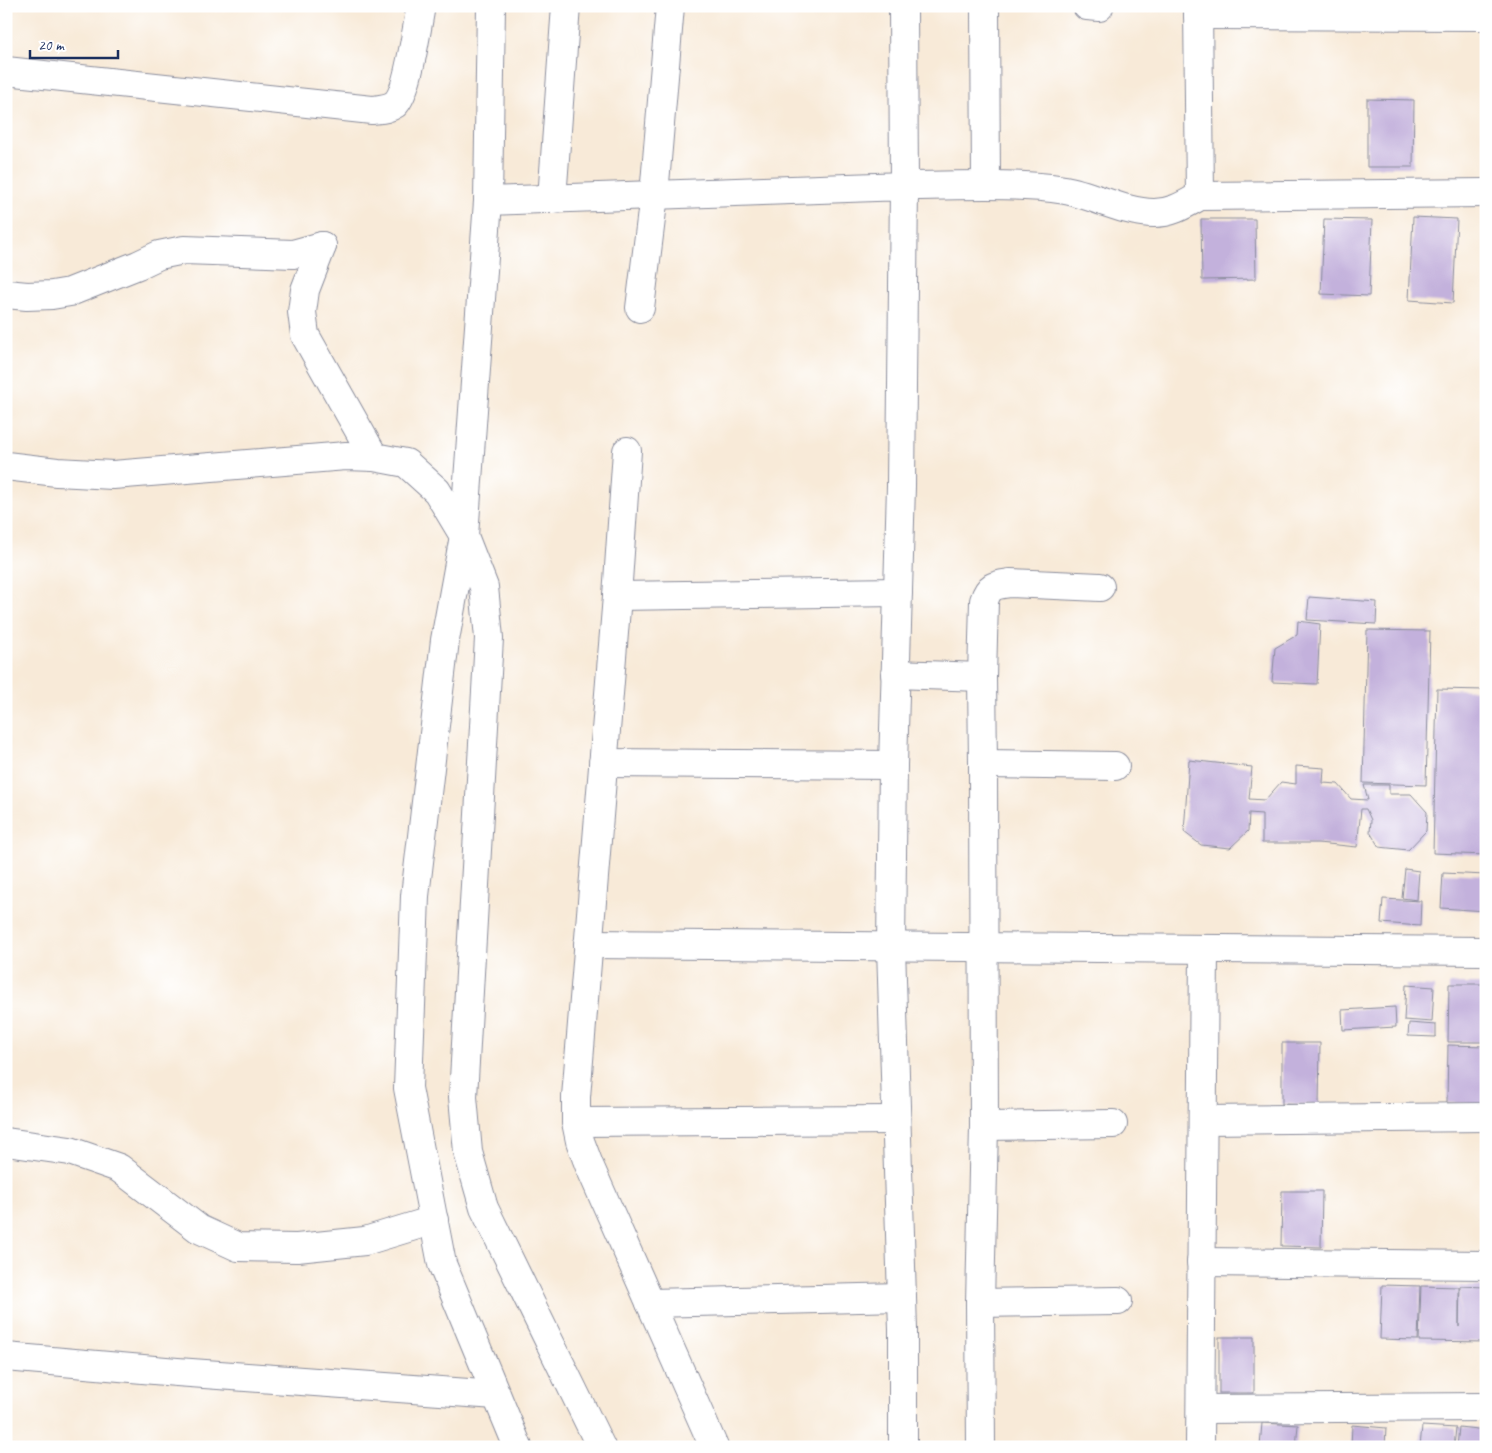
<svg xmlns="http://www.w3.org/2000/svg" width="1492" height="1453" viewBox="0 0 1492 1453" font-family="Caveat,sans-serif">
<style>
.building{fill:#c3b1dc}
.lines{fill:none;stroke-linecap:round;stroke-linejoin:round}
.minor-casing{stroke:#8a8c9b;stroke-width:30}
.minor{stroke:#fff;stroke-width:28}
</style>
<rect width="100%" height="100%" fill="#fff"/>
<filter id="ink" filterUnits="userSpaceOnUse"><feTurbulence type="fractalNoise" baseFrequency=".02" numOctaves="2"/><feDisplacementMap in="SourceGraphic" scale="10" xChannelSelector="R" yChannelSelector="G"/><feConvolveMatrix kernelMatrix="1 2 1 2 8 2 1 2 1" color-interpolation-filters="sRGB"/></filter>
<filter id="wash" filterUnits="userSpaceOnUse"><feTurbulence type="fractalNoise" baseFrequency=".0096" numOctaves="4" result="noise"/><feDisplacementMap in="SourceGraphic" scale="20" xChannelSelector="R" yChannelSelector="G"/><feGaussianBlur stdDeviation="1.12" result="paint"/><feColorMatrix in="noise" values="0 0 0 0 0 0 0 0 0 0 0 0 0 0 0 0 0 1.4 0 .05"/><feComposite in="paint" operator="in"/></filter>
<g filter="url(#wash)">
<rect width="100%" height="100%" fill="#f8ead8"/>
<g id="blocks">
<g class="building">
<polygon points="1367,99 1414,100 1413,167 1367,167"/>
<polygon points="1413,217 1457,219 1453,303 1409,300"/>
<polygon points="1201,219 1255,219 1256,279 1202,280"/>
<polygon points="1324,219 1372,220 1369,296 1321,294"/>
<polygon points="1309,597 1377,602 1376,624 1307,620"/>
<polygon points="1298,621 1320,624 1317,684 1272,682 1275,648 1297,635"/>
<polygon points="1367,630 1430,631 1426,785 1363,783"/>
<polygon points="1437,689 1486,690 1486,855 1433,853"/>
<polygon points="1189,760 1252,767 1249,799 1265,800 1281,782 1296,784 1296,766 1324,768 1323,783 1338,784 1351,799 1368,800 1364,785 1389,785 1389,794 1411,794 1427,812 1426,831 1408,850 1379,847 1370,832 1371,820 1366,809 1361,809 1357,847 1318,843 1262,843 1262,814 1249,813 1248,831 1230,848 1201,845 1184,832"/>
<polygon points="1405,869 1419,871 1417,900 1402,898"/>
<polygon points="1443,873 1486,875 1486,911 1441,908"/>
<polygon points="1383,899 1421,901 1420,926 1381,923"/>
<polygon points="1449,984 1486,984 1486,1042 1448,1042"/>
<polygon points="1406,985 1434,987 1432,1022 1404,1020"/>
<polygon points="1395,1007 1396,1027 1343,1030 1342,1010"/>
<polygon points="1409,1023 1436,1025 1436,1037 1408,1036"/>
<polygon points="1282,1043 1320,1043 1319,1105 1282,1104"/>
<polygon points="1448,1045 1486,1046 1486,1104 1447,1103"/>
<polygon points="1282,1191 1322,1191 1321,1247 1281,1246"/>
<polygon points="1382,1285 1420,1286 1418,1340 1380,1339"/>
<polygon points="1421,1286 1459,1287 1459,1327 1460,1286 1486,1287 1486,1342 1419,1341"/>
<rect x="1219" y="1337" width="35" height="56"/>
<polygon points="1262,1423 1298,1425 1296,1447 1260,1447"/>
<polygon points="1352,1425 1386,1428 1385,1447 1351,1447"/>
<polygon points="1422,1426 1456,1428 1454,1447 1420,1447"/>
<polygon points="1459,1427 1486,1430 1486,1447 1457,1447"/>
</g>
</g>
</g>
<g filter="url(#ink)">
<use href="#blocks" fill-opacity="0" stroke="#8a8c9b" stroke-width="1"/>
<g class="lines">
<g class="minor-casing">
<g id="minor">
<polyline points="491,6 488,201 464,536 445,640 415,896 408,1088 442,1264 518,1447"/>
<path d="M 903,6 L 904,186 C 957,186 1012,182 1065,190 C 1093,195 1125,213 1154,213 C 1172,213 1184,205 1200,196 L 1486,193"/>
<polyline points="985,6 986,185"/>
<polyline points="1087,6 1099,7"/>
<polyline points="1198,6 1200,196"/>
<polyline points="1198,15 1486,16"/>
<path d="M 6,71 L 372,110 C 380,109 388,109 395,104 C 408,93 417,26 421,6"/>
<polyline points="552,199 566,6"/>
<polyline points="488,201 904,186 901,486 893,765 891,947 903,1330 903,1447"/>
<polyline points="322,246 305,290 302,312 305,335 374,457"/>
<polyline points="6,294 27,296 52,295 70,292 138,265 159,255 184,250 293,254 322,246"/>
<polyline points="640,308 654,195 670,6"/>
<polyline points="627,451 617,596 576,1097 576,1122 580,1141 589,1165 714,1447"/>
<polyline points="6,466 57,472 113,475 346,456 374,457 406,463 437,491 464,536 484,587 489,638 463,1097 468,1152 484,1208 601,1447"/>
<polyline points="617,596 898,592"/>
<polyline points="895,674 982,677"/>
<polyline points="603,763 893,765"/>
<polyline points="983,764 1115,766"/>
<polyline points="588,944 1486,951"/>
<polyline points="1203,1120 1486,1117"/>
<polyline points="576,1122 896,1120"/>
<polyline points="984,1126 1113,1124"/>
<polyline points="6,1142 70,1151 119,1168 199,1229 238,1247 297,1248 365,1241 434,1220"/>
<polyline points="1201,1262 1486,1265"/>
<polyline points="650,1303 902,1297"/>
<polyline points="980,1303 1118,1301"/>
<polyline points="6,1357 177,1372 496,1395"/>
<polyline points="1201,1409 1486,1407"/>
<path d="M 981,1447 L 980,1303 L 984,1126 L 983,764 L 982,677 L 984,601 C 989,585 995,585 1010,583 L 1100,587"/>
<polyline points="1200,1447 1204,949"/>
</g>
</g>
<use href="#minor" class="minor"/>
</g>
</g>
<rect width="1492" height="1453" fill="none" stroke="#fff" stroke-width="25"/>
<path d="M30 50v8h88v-8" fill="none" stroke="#1b2f5e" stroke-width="2.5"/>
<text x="38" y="50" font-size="15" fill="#1b2f5e" stroke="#ffffff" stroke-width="4" paint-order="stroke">20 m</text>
</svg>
